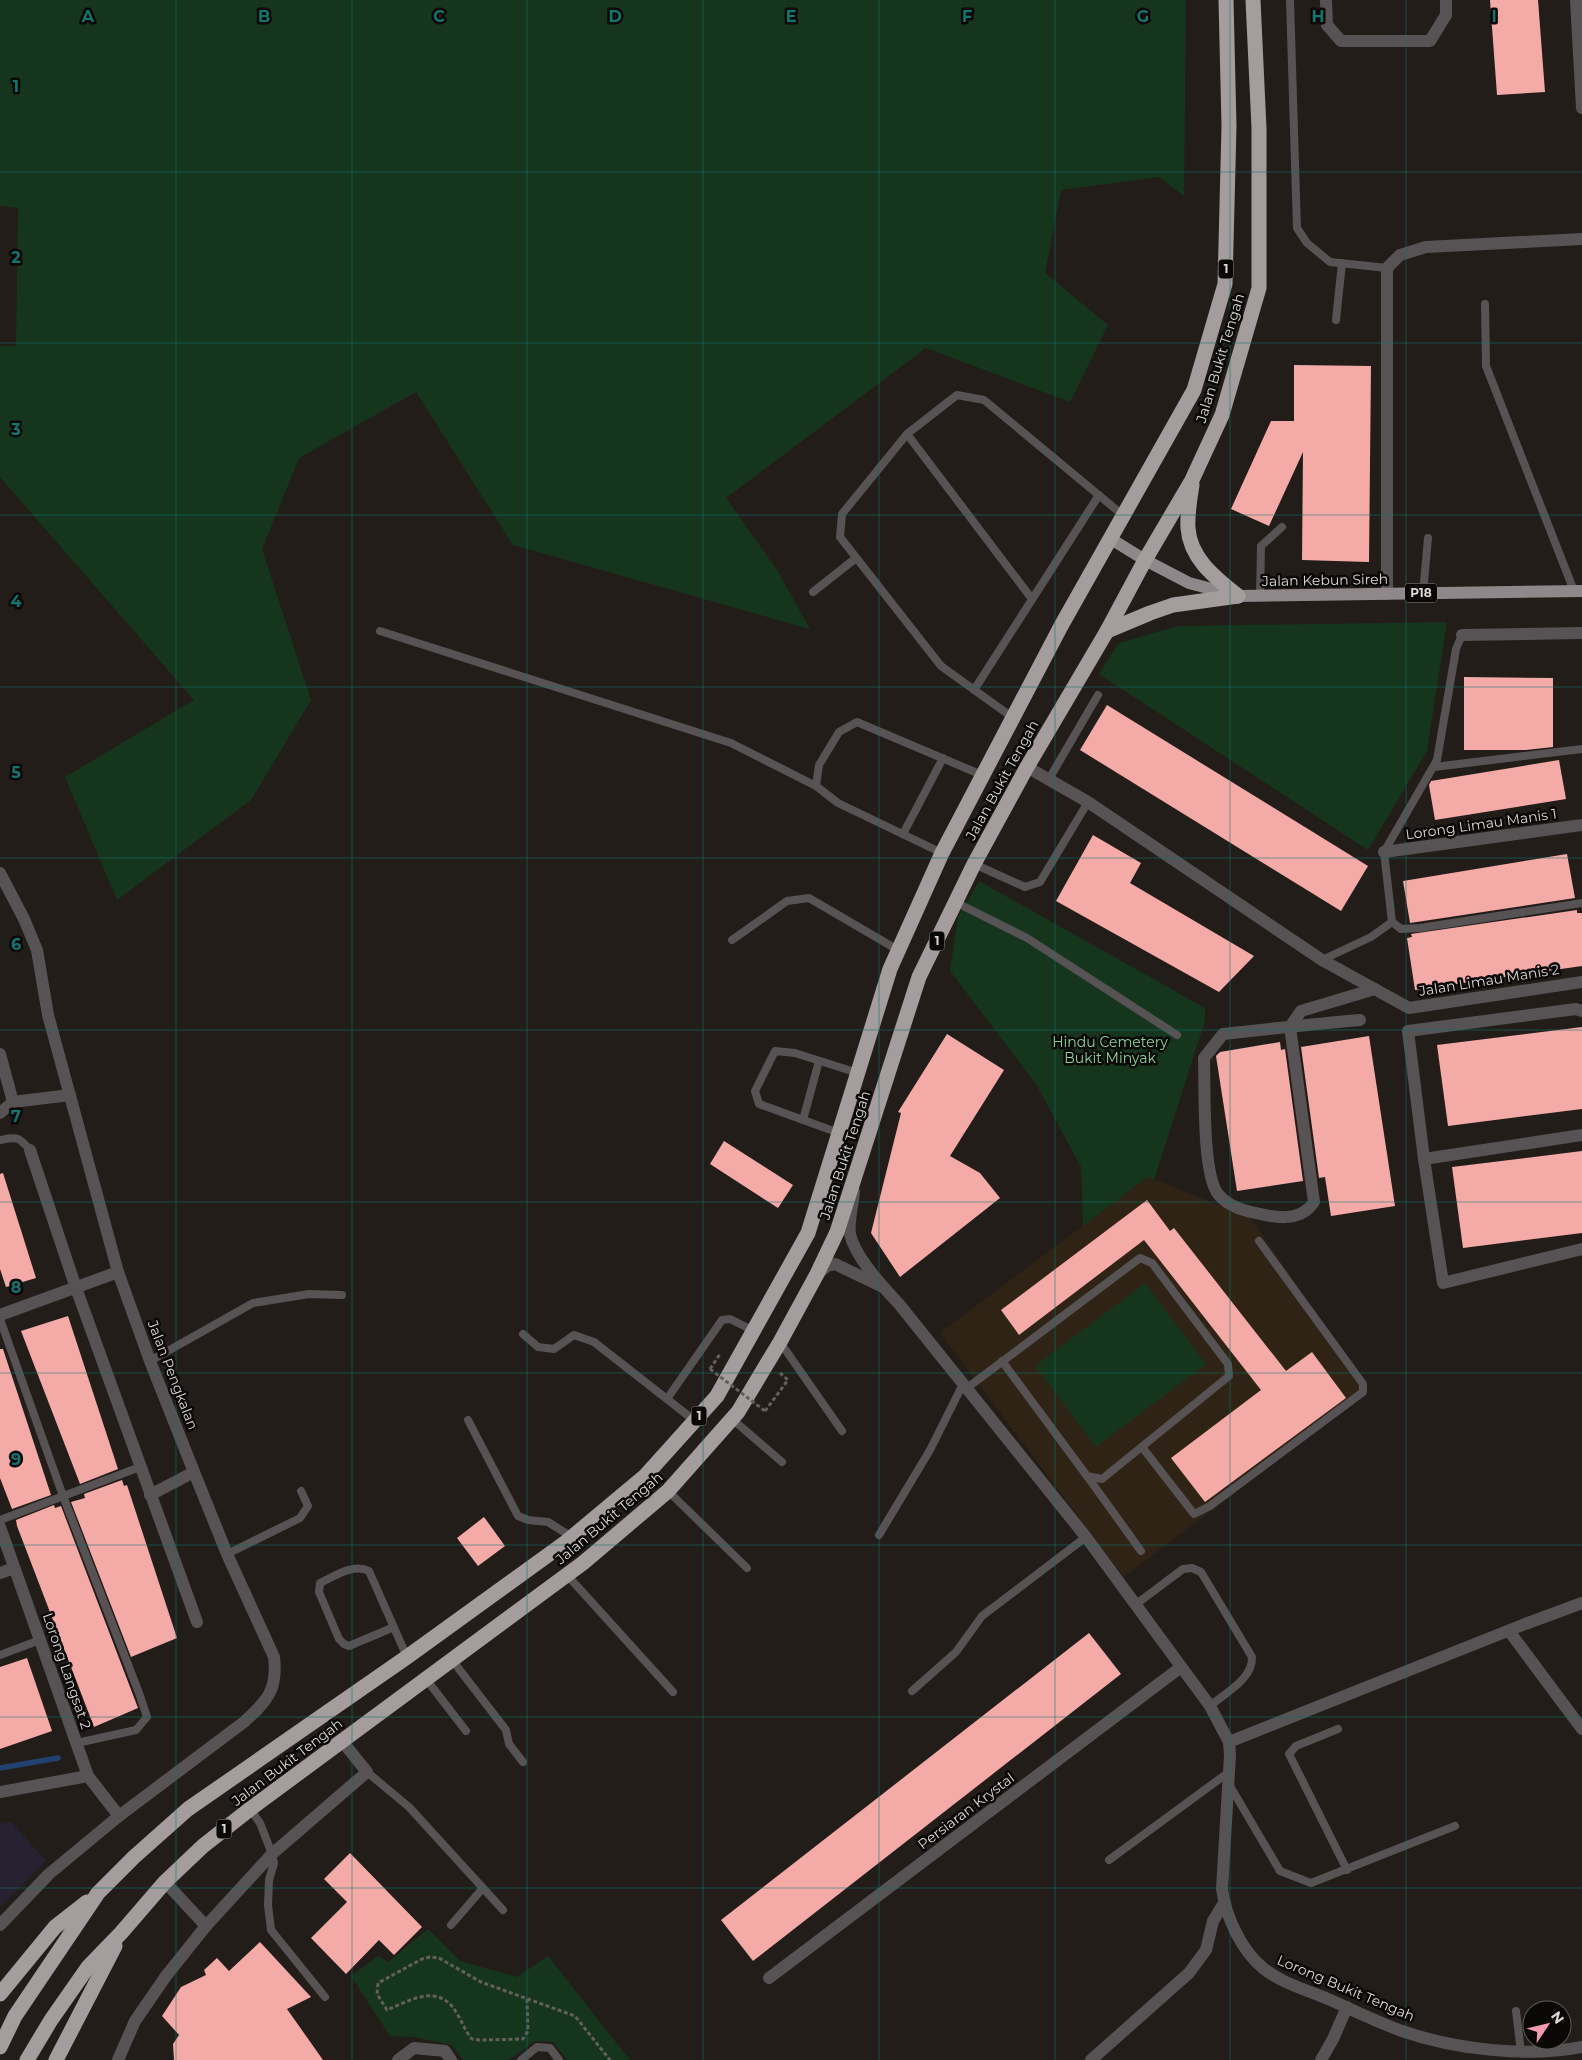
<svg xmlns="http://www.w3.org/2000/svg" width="1582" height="2060" viewBox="0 0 1582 2060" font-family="Montserrat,sans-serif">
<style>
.commercial{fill:#272232}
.education{fill:#2f2315}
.green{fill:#16351d}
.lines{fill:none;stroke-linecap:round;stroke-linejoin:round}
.stream{stroke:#22416e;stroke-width:5.5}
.building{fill:#f4aba8}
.path{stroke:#645f5c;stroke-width:3;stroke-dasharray:4 2.5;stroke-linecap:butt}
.lane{stroke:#575354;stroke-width:8}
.street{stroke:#575354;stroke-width:12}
.primary{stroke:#8f8789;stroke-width:12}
.highway{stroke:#a59c9e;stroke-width:15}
.path-bridge{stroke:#645f5c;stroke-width:3;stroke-dasharray:4 2.5;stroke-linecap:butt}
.grid{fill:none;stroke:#0f766e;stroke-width:1;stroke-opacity:0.55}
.labels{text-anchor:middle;stroke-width:5;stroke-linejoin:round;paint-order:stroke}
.shield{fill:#0a0807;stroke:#9c9997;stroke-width:1}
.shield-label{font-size:12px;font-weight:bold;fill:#dbd7d5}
.street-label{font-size:14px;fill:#dbd7d5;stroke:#0a0807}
.park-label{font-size:14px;fill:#87d495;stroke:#0a0807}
.grid-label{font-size:16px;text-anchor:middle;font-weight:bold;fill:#0f766e;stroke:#0a0807;stroke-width:5;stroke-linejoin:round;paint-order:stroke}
</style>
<rect width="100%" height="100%" fill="#231d1a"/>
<polygon class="commercial" points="11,1822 46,1861 0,1907 0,1824"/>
<polygon class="education" points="1148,1177 1251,1218 1369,1391 1124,1577 940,1333"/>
<g class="green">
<polygon points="0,0 1186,0 1184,196 1159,177 1061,190 1045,273 1108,325 1070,402 926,348 726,498 777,570 810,629 513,545 416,392 299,458 262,549 311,700 251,800 117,900 65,777 194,700 0,477 0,346 16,346 18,208 0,206"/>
<polygon points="1447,622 1427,751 1368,850 1099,674 1119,643 1178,626"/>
<polygon points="979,881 1205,1008 1205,1021 1154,1180 1148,1177 1083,1226 1081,1167 1036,1084 950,971 958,917"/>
<polygon points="1145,1283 1206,1364 1096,1447 1035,1366"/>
<polygon points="428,1929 460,1961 517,1977 548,1956 630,2060 567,2060 553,2042 535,2041 509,2060 463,2060 452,2045 413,2037 390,2036 351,1976 378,1956 388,1962"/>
</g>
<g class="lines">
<polyline class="stream" points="0,1768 58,1758"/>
</g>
<g class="building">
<polygon points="1490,0 1538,0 1545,92 1497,95"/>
<polygon points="1294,365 1371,366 1369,562 1302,560 1303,452 1269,526 1231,509 1271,421 1294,421"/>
<polygon points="1464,677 1553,678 1553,747 1526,750 1464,750"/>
<polygon points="1107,705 1368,866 1341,911 1080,750"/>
<polygon points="1559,760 1566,799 1435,820 1429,785 1431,781"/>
<polygon points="1093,835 1141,863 1130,883 1254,956 1219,992 1056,901"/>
<polygon points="1567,854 1575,898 1410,923 1403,881"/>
<polygon points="1577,910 1577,913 1582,913 1582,966 1415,990 1407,938 1412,937 1411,934"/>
<polygon points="1582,1027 1582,1109 1448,1126 1437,1045"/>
<polygon points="947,1034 1004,1070 950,1156 980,1173 1000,1198 900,1277 871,1233 901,1113 898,1112"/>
<polygon points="1369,1036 1395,1206 1331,1216 1325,1177 1319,1178 1301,1047"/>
<polygon points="1280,1042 1281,1050 1285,1049 1303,1181 1237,1191 1216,1056 1220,1052"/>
<polygon points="724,1141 793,1185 778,1208 710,1164"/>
<polygon points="1582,1151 1582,1233 1463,1248 1452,1167"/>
<polygon points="3,1173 36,1278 6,1287 0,1269 0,1174"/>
<polygon points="1147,1200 1170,1231 1174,1228 1286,1371 1312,1352 1346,1398 1205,1502 1171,1458 1261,1390 1144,1240 1019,1335 1001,1310"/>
<polygon points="68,1316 118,1469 80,1484 21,1331"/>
<polygon points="0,1349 3,1349 51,1495 12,1509 0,1478"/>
<polygon points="122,1480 124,1486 127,1485 177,1638 131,1657 71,1502 85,1498 84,1494"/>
<polygon points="54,1505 55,1508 61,1506 138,1708 94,1727 17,1526 16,1520"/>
<polygon points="484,1517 505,1546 478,1566 457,1538"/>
<polygon points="1089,1633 1121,1674 753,1961 721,1920"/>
<polygon points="27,1658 52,1731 0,1749 0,1667"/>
<polygon points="350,1853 422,1927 394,1955 379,1940 346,1974 311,1938 347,1902 324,1879"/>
<polygon points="260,1942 311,1997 287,2009 323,2060 174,2060 173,2044 179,2035 162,2016 181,1987 206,1975 204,1970 217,1958 229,1971"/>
</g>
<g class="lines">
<g class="path">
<polyline points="710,1369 720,1354"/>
<polyline points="765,1411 788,1380 780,1373"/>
<path d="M 527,1999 L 528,2031 L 523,2039 L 479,2040 L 472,2039 C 465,2031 462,2021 456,2012 C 439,1983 410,2000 387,2010 L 377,1994 L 378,1983 L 422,1959 L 430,1957 L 439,1958 L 481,1982 L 575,2016 L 610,2060"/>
</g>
<g class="lane">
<polyline points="1290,0 1297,228 1307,243 1330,262 1387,268"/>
<polyline points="1485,304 1486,366 1574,591"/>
<polyline points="1336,320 1342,263"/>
<polyline points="907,434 1032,599"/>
<polyline points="813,592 856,558"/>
<polyline points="1423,593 1428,538"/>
<polyline points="1260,596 1261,546 1282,527"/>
<polyline points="380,631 731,743 816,786"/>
<polyline points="974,690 1099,495"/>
<polyline points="1012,717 941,666 840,537 842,514 907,434 957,395 984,400 1124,516"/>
<polyline points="1434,767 1582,749"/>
<polyline points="1049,779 1098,695"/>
<polyline points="903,834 943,758"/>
<polyline points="942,853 838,803 816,786 819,765 839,732 857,722 982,775"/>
<polyline points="974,864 1025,887 1040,882 1088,802"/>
<polyline points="955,902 1027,938 1177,1035"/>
<polyline points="1392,922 1401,929 1420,928 1582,903"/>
<polyline points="732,940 787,901 809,898 898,950"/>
<polyline points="1322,960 1371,937 1392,922 1384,852 1437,760 1456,649 1462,635"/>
<polyline points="803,1120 819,1061"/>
<polyline points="839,1133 759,1104 755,1091 775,1051 795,1053 858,1073"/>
<path d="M 0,1140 C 17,1137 18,1136 30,1150"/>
<polyline points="0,1319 63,1496 139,1693 147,1717 136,1730 77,1743"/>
<polyline points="523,1334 538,1347 554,1349 574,1335 594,1342 695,1421"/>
<polyline points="780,1342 842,1431"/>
<polyline points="150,1361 253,1303 309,1294 342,1295"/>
<path d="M 967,1388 C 1025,1345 1082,1301 1140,1258 L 1152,1263 L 1228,1364 L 1229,1376 L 1102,1479 L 1087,1476 L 1002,1361"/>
<polyline points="667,1399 722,1320 730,1319 754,1331"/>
<polyline points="732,1419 782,1462"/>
<polyline points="468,1420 518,1516 528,1520 548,1522 572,1537"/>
<polyline points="1142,1447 1194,1514 1210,1506 1363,1392 1363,1384 1259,1241"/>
<polyline points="1087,1476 1141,1551"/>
<polyline points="668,1491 747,1568"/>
<polyline points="0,1520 140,1467"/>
<polyline points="879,1535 930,1450 963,1384"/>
<polyline points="227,1554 300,1518 308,1506 301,1491"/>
<polyline points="567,1575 673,1692"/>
<path d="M 1135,1605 L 1183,1569 L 1192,1568 L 1201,1572 L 1252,1657 C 1253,1679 1225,1693 1210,1706"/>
<path d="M 394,1627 L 349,1646 L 344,1644 L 339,1639 L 319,1592 L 320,1583 C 335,1576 353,1563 369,1571 L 407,1657"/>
<polyline points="0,1655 40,1640"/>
<polyline points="452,1660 506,1730 509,1744 523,1762"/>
<polyline points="426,1679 466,1731"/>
<polyline points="912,1691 956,1652 982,1616 1086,1537"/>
<polyline points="1338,1729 1296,1746 1289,1754 1347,1870"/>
<polyline points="367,1772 409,1807 503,1910"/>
<polyline points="1230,1786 1280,1871 1311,1883 1455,1826"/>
<polyline points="250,1809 260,1823 272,1854 274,1863 269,1880 268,1905 271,1930 325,1997"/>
<polyline points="1109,1860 1229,1772"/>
<polyline points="451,1925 483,1888"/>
<polyline points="1516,2011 1521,2052"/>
<polyline points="521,2060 537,2047 550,2048 559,2060"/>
</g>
<g class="street">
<polyline points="1326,0 1327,25 1341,41 1430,41 1446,15 1446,0"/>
<polyline points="1576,0 1582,108"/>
<polyline points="1387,594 1387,268 1400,255 1426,247 1582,239"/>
<polyline points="1462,635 1582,633"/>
<polyline points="1027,767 1088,802 1322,960 1409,1008 1582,982"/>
<polyline points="1384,852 1582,825"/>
<path d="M 0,873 L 24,919 L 37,950 L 48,1015 L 118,1272 L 150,1361 L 194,1472 L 227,1554 L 274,1657 C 278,1690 267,1701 244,1722 L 119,1816 L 49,1874 L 0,1925"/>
<polyline points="1582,1011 1576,1009 1408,1031 1424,1159 1443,1283 1582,1249"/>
<path d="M 1360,1020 C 1314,1024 1268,1029 1223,1034 L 1204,1058 C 1205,1087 1202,1173 1218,1194 C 1231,1210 1252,1212 1270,1216 C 1287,1219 1304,1217 1314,1202 L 1290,1027 L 1301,1011 L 1375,989"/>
<polyline points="0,1054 13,1102"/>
<polyline points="0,1113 13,1102 70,1095"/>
<polyline points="30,1150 76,1288 197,1622"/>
<polyline points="1424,1159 1582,1135"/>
<path d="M 854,1192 C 853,1204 848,1222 850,1234 C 855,1257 883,1287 899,1304 L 1086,1537 L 1210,1706 L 1229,1742 L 1230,1755 L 1222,1889 C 1226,1917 1241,1950 1263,1968 C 1281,1983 1307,1990 1328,1999 C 1353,2010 1377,2022 1402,2031 C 1454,2049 1528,2058 1582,2047"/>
<polyline points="817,1274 827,1266 835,1264 881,1286"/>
<polyline points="0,1315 118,1272"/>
<polyline points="150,1495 194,1472"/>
<polyline points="0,1527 88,1776 119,1816"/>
<polyline points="0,1573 14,1568"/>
<polyline points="1509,1631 1582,1729"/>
<polyline points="1229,1742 1525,1624 1582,1603"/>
<polyline points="0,1792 88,1776"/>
<polyline points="165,1882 206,1926"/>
<polyline points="769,1978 1181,1667"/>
<polyline points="118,2060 135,2021 166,1976 206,1926 272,1854 367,1772 342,1741"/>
<polyline points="398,2060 414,2048 445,2051 451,2060"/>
<polyline points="1091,2060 1189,1973 1206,1950 1213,1921 1224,1903"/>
<polyline points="1321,2060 1333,2039 1347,2007"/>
</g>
<polyline class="primary" points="1111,539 1145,560 1189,583 1238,596 1582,591"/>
<g class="highway">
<path d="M 1192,485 C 1190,498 1187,514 1188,528 C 1190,559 1216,578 1238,596"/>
<polyline points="1107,631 1150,613 1173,605 1238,596"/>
<polyline points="0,1994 55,1927 87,1902"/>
<polyline points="0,2047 15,2016 98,1893 134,1857 188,1809 407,1657 566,1542 645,1476 717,1396 808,1233 890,969 942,853 1061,626 1194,390 1225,284 1229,126 1226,0"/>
<polyline points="27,2060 51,2020 88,1967 121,1933 165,1882 203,1846 250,1809 583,1563 668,1491 738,1412 780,1342 817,1274 837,1232 919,977 974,864 1027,767 1107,631 1145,560 1192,480 1222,415 1259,288 1259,128 1253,0"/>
<polyline points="56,2060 115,1946"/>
</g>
<polyline class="path-bridge" points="710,1369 765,1411"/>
</g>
<path class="grid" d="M 176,0 L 176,2060M 352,0 L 352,2060M 527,0 L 527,2060M 703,0 L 703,2060M 879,0 L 879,2060M 1055,0 L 1055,2060M 1230,0 L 1230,2060M 1406,0 L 1406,2060M 0,172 L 1582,172M 0,343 L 1582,343M 0,515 L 1582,515M 0,687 L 1582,687M 0,858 L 1582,858M 0,1030 L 1582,1030M 0,1202 L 1582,1202M 0,1373 L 1582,1373M 0,1545 L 1582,1545M 0,1717 L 1582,1717M 0,1888 L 1582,1888"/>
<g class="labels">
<g class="shield">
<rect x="1218.5" y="259.5" width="15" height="19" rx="4"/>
<rect x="1405" y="583.5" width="32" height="19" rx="4"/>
<rect x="929.5" y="931.5" width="15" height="19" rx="4"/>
<rect x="691.5" y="1406.5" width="15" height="19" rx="4"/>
<rect x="216.5" y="1819.5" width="15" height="19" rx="4"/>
</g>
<g class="shield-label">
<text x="1226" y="273">1</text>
<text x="1421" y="597">P18</text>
<text x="937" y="945">1</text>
<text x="699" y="1420">1</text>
<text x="224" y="1833">1</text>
</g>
<g class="street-label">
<text transform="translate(1220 358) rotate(-73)" y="5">Jalan Bukit Tengah</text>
<text transform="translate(1325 580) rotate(-1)" y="5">Jalan Kebun Sireh</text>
<text transform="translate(1002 780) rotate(-61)" y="5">Jalan Bukit Tengah</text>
<text transform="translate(1481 824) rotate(-8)" y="5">Lorong Limau Manis 1</text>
<text transform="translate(1489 980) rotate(-9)" y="5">Jalan Limau Manis 2</text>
<text transform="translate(845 1155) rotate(-72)" y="5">Jalan Bukit Tengah</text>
<text transform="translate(173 1375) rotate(69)" y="5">Jalan Pengkalan</text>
<text transform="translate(609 1518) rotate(-40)" y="5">Jalan Bukit Tengah</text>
<text transform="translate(67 1671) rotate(71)" y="5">Lorong Langsat 2</text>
<text transform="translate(287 1762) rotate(-37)" y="5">Jalan Bukit Tengah</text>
<text transform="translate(966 1811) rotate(-37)" y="5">Persiaran Krystal</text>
<text transform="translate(1346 1988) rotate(23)" y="5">Lorong Bukit Tengah</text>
</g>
<g class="park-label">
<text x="1110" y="1047">Hindu Cemetery<tspan x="1110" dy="16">Bukit Minyak</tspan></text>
</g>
</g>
<g class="grid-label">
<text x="88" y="22">A</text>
<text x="264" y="22">B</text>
<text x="439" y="22">C</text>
<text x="615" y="22">D</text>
<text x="791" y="22">E</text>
<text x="967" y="22">F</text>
<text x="1143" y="22">G</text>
<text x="1318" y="22">H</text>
<text x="1494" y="22">I</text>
<text x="16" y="92">1</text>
<text x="16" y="263">2</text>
<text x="16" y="435">3</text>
<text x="16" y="607">4</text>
<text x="16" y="778">5</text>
<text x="16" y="950">6</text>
<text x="16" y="1122">7</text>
<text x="16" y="1293">8</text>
<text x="16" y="1465">9</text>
</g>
<g transform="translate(1547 2025) rotate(55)"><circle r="24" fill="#0a0807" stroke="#5e5b59"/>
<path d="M0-4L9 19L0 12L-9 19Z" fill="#f29ab0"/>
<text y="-8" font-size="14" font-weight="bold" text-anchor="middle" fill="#dbd7d5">N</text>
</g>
</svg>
